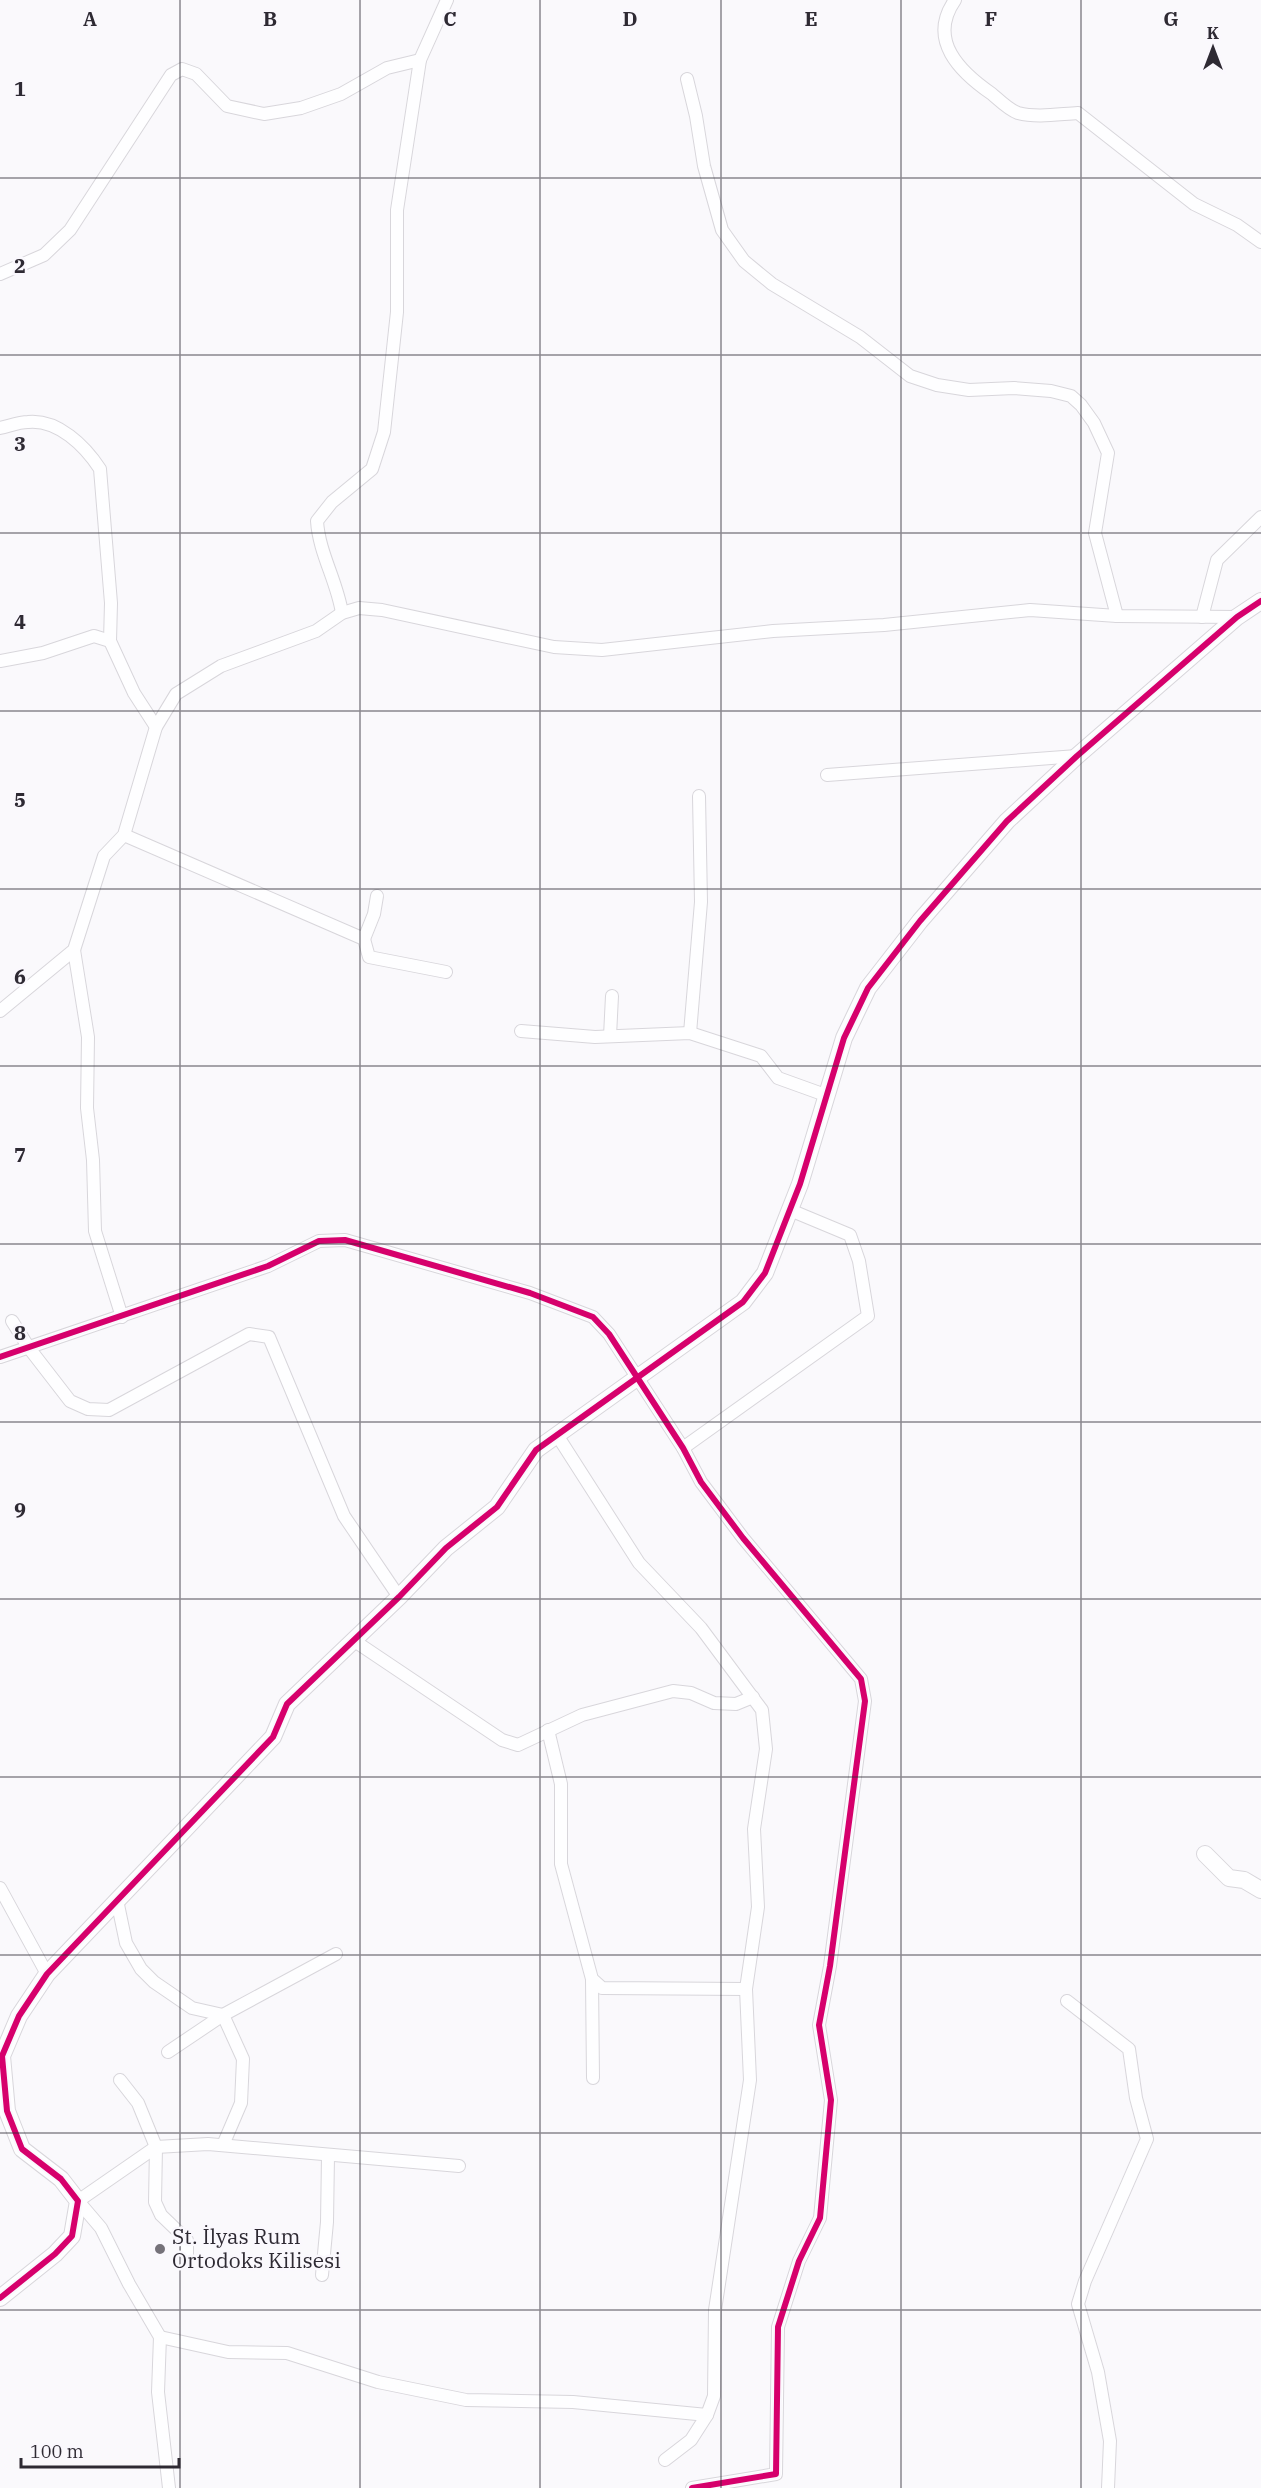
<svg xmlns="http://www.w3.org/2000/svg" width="1261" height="2488" viewBox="0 0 1261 2488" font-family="'IBM Plex Serif',serif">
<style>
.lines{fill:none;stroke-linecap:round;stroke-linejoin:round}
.street-casing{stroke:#d8d6db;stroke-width:14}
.secondary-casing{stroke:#d8d6db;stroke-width:18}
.street{stroke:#fefeff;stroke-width:12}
.secondary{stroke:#fefeff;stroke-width:16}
.cycleway-casing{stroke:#faf8fd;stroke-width:10}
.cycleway{stroke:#d6006c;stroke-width:6}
.grid{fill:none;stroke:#2e2a33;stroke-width:1.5;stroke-opacity:0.55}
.poi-dot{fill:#757279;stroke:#faf8fd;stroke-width:2}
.labels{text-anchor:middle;stroke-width:5;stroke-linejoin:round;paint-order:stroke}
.poi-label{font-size:21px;fill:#2e2a33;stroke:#faf8fd;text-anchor:start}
.grid-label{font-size:20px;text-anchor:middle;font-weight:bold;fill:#2e2a33;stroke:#faf8fd;stroke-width:5;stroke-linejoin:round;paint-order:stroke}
</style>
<rect width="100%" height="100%" fill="#faf9fc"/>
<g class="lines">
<g class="street-casing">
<g id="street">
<path d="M 955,0 C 927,40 960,72 992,94 C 999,100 1009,110 1018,113 C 1037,118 1059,114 1078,113 L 1194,204 L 1237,225 L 1261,242"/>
<polyline points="687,79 696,116 704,166 722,230 744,261 772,284 860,337 910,376 937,385 969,390 1014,388 1051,391 1071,396 1081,405 1094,423 1108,453 1095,533 1117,616"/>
<polyline points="0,274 44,255 70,230 171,75 182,69 196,74 227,106 264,114 301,108 341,94 387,68 420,60"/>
<path d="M 0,428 C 9,426 19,422 28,422 C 58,419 85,446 100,469 L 111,603 L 110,641"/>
<path d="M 342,613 C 337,581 319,553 317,521 L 332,502 L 372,469 L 384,432 L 397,312 L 397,210 L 420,60 L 447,0"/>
<polyline points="1202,617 1217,560 1261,517"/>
<polyline points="0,661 43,653 94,636 110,641 134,693 156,727"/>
<polyline points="827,775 1077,756"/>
<polyline points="124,835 364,939 369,957 446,972"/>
<polyline points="364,939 374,914 377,896"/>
<polyline points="74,950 88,1037 87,1108 93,1160 95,1231 122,1317"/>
<polyline points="0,1011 74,950 104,856 124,835 156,727 176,694 221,666 316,631 342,613 359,608 382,610 554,647 602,650 773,631 884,625 1030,610 1117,616 1237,617"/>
<polyline points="521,1031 595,1037 690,1033 761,1056 778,1078 828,1096"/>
<polyline points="690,1033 701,902 699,796"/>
<polyline points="610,1036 612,996"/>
<polyline points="12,1321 29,1348 70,1401 88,1409 109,1410 249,1334 269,1337 344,1516 399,1597"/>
<polyline points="0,1357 268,1266 319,1241 345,1240 530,1293 593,1317 609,1334 683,1448 701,1482 743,1538 861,1679 865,1701 830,1966 819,2025 831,2100 820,2218 799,2261 778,2327 776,2474 692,2488"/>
<polyline points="557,1435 639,1563 701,1628 762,1710 766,1749 754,1829 758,1907 746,1989 750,2080 715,2310 714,2396 707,2415 691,2440 665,2460"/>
<polyline points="683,1448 868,1316 859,1261 850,1235 790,1210"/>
<polyline points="353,1640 502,1740 518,1745 582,1715 673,1691 691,1693 714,1703 736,1704 753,1697"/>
<polyline points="548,1730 561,1784 561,1864 592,1979 602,1988 746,1989"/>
<polyline points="0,1888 47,1974"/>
<polyline points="117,1900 126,1943 141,1969 154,1982 192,2008 223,2015 243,2059 241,2103 223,2145"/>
<polyline points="592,1979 593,2078"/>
<polyline points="1067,2001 1129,2049 1136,2098 1147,2139 1085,2281 1078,2304 1098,2372 1110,2441 1108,2488"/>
<polyline points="168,2052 223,2015 336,1954"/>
<polyline points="120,2080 138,2103 156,2147 155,2202 161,2215 187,2240 187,2255"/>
<polyline points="322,2275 327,2222 328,2156"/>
<polyline points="160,2337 228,2352 287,2353 378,2382 466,2400 573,2402 707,2415"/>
<polyline points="169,2488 158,2392 160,2337 129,2284 101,2228 78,2201 156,2147 208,2144 459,2166"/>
</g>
</g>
<g class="secondary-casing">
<g id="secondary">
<polyline points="1205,1854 1229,1878 1244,1880 1261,1890"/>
<polyline points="0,2298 55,2254 72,2236 78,2201 61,2179 22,2149 7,2111 2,2056 19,2016 47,1974 273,1737 287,1704 399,1597 446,1548 497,1507 536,1450 743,1302 765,1273 800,1184 844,1038 868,988 920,921 1007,821 1077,756 1237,617 1261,601"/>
</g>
</g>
<use href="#street" class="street"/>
<use href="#secondary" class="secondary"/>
<g class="cycleway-casing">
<g id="cycleway">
<polyline points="0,1357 268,1266 319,1241 345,1240 530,1293 593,1317 609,1334 683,1448 701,1482 743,1538 861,1679 865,1701 830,1966 819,2025 831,2100 820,2218 799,2261 778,2327 776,2474 692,2488"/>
<polyline points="0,2298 55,2254 72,2236 78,2201 61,2179 22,2149 7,2111 2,2056 19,2016 47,1974 273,1737 287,1704 399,1597 446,1548 497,1507 536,1450 743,1302 765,1273 800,1184 844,1038 868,988 920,921 1007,821 1077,756 1237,617 1261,601"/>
</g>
</g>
<use href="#cycleway" class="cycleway"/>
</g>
<path class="grid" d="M 180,0 L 180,2488M 360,0 L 360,2488M 540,0 L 540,2488M 721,0 L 721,2488M 901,0 L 901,2488M 1081,0 L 1081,2488M 0,178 L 1261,178M 0,355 L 1261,355M 0,533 L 1261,533M 0,711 L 1261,711M 0,889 L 1261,889M 0,1066 L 1261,1066M 0,1244 L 1261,1244M 0,1422 L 1261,1422M 0,1599 L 1261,1599M 0,1777 L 1261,1777M 0,1955 L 1261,1955M 0,2133 L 1261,2133M 0,2310 L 1261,2310"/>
<circle class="poi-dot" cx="160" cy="2249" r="6"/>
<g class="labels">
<g class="poi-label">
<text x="172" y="2244">St. İlyas Rum<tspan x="172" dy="24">Ortodoks Kilisesi</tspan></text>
</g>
</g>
<g class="grid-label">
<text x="90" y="26">A</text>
<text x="270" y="26">B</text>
<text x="450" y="26">C</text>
<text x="630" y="26">D</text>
<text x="811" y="26">E</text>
<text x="991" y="26">F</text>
<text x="1171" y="26">G</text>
<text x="20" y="96">1</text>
<text x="20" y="273">2</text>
<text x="20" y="451">3</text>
<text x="20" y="629">4</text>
<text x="20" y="807">5</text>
<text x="20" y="984">6</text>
<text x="20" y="1162">7</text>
<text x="20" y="1340">8</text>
<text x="20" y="1517">9</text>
</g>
<g transform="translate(1213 48)" stroke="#faf8fd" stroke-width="4.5" paint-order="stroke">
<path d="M0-4.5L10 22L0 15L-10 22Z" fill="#2e2a33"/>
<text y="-9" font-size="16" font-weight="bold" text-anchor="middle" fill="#2e2a33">K</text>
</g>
<path d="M21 2458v9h158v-9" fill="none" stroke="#2e2a33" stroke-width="3"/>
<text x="30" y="2458" font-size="18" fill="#2e2a33" stroke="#faf8fd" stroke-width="4.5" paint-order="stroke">100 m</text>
</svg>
